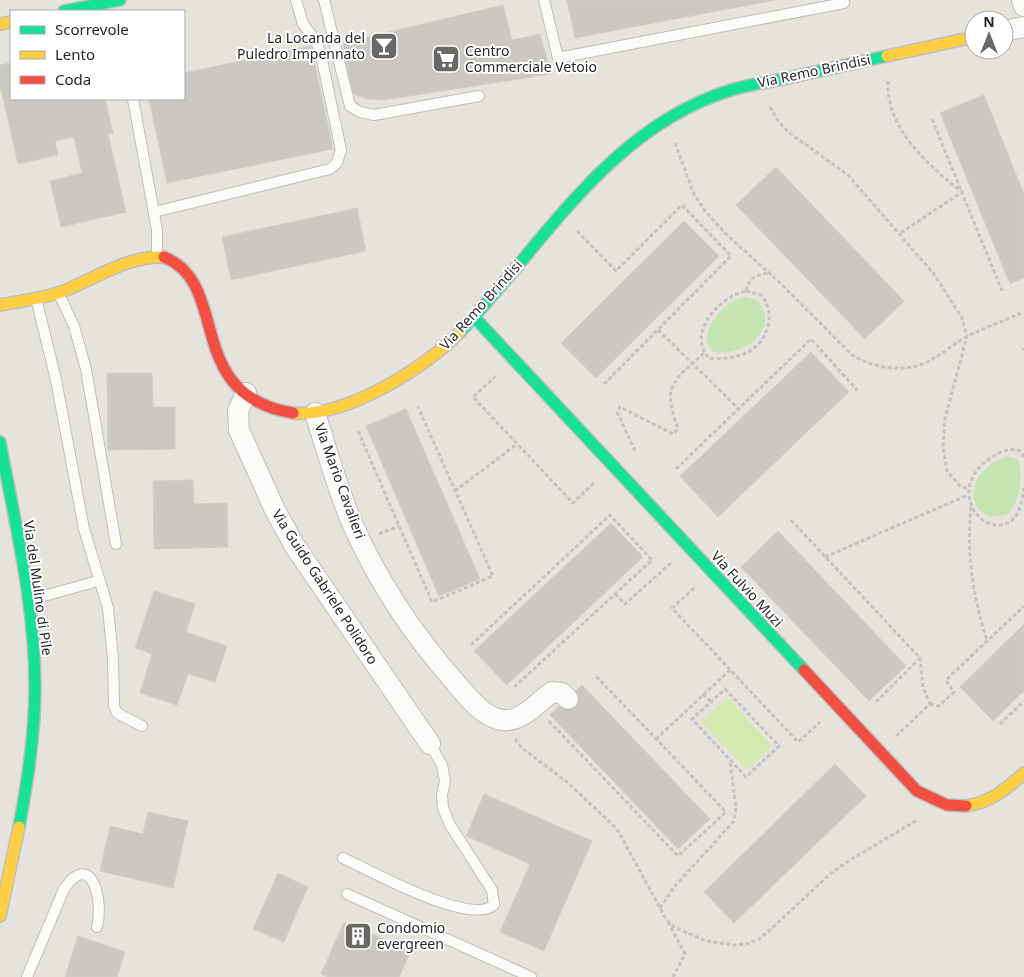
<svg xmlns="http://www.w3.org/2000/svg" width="1024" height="977" viewBox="0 0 1024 977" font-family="'Noto Sans',sans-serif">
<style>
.green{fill:#c6e4b2}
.pitch{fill:#d3e9af}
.building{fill:#cbc8c4;stroke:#d1cec8}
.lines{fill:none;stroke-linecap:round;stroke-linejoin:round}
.lane-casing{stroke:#bfbebe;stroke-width:12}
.street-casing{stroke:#bfbebe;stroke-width:22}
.fast-casing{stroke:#bfbebe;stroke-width:14}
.slow-casing{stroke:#bfbebe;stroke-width:14}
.jam-casing{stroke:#bfbebe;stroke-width:14}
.path{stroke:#c4c3c2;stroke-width:3;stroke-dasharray:4 2.5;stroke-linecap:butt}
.lane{stroke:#fbfbfa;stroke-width:10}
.street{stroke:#fbfbfa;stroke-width:20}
.fast{stroke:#16e098;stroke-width:11}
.slow{stroke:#ffcf43;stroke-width:11}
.jam{stroke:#f24e42;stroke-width:11}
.labels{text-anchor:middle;stroke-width:4;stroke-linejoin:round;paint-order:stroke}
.poi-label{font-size:14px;fill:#272727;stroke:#fff;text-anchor:start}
.street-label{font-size:14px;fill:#272727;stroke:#fff}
</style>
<rect width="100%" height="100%" fill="#e6e2dc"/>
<g class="green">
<path d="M 745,297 L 757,300 C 783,329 742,358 713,352 L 707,343 C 706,323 725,300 745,297 Z"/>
<path d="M 1007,456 L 1018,459 C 1024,475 1020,501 1008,514 C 968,528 957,474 1007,456 Z"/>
</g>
<polygon class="pitch" points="728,698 772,746 747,770 701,721"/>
<g class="building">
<polygon points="567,0 775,0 575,38"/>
<polygon points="503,5 512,40 540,34 551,74 384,100 367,99 354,94 351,88 343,43"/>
<polygon points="311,46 333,149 167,183 149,99 184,99 184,73"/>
<polygon points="11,63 11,99 105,99 113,133 108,134 126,212 61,227 50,181 82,173 74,137 55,141 58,155 18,164 0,85 0,65"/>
<polygon points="984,95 1024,194 1024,278 1010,284 940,113"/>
<polygon points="776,167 904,301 865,339 736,205"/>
<polygon points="357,208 366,251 231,280 222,237"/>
<polygon points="684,221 719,256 596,378 561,343"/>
<polygon points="811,352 849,392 718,517 680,476"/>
<polygon points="107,373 152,373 153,407 175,407 175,449 108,450"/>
<polygon points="406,409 480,579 439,596 366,426"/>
<polygon points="193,480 194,504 227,503 228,547 154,549 153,481"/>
<polygon points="611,523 643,557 507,685 474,651"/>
<polygon points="778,531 906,666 869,701 741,567"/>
<polygon points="154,591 195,604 186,632 227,646 215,682 188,674 177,705 140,693 152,654 135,648"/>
<polygon points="1024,624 1024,691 993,721 960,687"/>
<polygon points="582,685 710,819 678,849 550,715"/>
<polygon points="835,764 866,796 734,923 704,892"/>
<polygon points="484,794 592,841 544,951 500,932 530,864 466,836"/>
<polygon points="148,812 188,821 173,888 100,871 110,826 143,834"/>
<polygon points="278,873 308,887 284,942 253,929"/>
<polygon points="344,922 411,951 399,977 328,977 321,974"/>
<polygon points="78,936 125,952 117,977 65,977"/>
</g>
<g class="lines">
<g class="lane-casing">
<g id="lane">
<polyline points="324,0 350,106 360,112 374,115 479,96"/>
<polyline points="544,0 558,58 844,3 843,0"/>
<polyline points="133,99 157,230 157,255"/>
<polyline points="154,212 330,169 337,163 341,150 321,55 316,41 303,24 296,0"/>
<polyline points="59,294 74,326 86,369 116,544"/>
<polyline points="36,298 56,380 84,529 108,608 113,659 114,706 117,713 142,726"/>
<polyline points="29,600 98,581"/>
<path d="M 343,858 C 371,871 470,926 494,905 L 492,890 L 450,825 L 443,808 L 442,795 L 445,781 L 442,765 L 430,744"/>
<polyline points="347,894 531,977"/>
<path d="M 27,977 L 64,889 C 91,849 104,900 97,927"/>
</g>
</g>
<g class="street-casing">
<g id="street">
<polyline points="1022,0 1024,6"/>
<polyline points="1004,31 1024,27"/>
<polyline points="246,393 238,411 239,430 274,508 294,545 430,744"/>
<path d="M 315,413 C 327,450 337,489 353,525 C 378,582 413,634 454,681 C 467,696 483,718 503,720 C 522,722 538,702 552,692 L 562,693 L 568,699"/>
</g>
</g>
<g class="fast-casing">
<g id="fast">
<polyline points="64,11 120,0"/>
<polyline points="474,317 804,670"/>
<path d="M 460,332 C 544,244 608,128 731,90 C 748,85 766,82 783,79 C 818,71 852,64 887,56"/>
<path d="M 0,442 C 15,523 35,604 35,687 C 35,734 28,780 19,827"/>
</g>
</g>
<g class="slow-casing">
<g id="slow">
<polyline points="0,24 11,22"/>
<polyline points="887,56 974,37"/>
<path d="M 0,305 C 20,301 41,299 61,292 C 93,280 128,255 164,257"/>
<path d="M 293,413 C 345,418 425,368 460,332"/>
<path d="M 966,806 C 989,803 1007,789 1024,773"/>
<polyline points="0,916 19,827"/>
</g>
</g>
<g class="jam-casing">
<g id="jam">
<path d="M 164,257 C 232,284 182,395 293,413"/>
<polyline points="804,670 917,791 947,805 966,806"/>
</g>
</g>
<g class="path">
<path d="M 888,81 C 886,129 927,164 962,192 L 899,234"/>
<polyline points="770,107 779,122 788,132 848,175 934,274 962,318 967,336 945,419 943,447 947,471 960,486 968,489"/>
<polyline points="932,119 1002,291"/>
<path d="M 675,143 L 694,194 L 705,211 L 726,234 L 777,280 L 852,355 C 874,368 901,373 925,363 C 940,356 953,344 968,336 C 986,327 1005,320 1024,312"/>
<polyline points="577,231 616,271 682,205 731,256 604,384"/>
<path d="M 746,291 L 761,295 C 775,310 770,336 754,348 C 744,357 722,360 709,358 C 686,333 720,296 746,291 Z"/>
<path d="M 746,291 C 749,278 756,275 768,273"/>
<polyline points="658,330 739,409"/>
<polyline points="1023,348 1024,350"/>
<polyline points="496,376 473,397 573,503 595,482"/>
<polyline points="358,431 432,602 493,576 418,407"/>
<path d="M 635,451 L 617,412 L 620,407 L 673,434 L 678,429 C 662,385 672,382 704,353"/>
<path d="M 1024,457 L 1020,451 C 1010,447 1000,452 992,457 C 942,489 985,542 1012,520 C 1021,513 1022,499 1024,488"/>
<polyline points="676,469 811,339 857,390"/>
<polyline points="455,491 517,444"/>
<path d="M 971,507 C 966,555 973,595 987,641"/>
<polyline points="791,520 920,658 874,704"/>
<polyline points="379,534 399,526"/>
<polyline points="825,557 968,495"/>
<polyline points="694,588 672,608 798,742 820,722"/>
<polyline points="615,594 625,604 672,562"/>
<polyline points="471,645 610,515 652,560 512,689"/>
<polygon points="725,689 779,746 746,777 692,719"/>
<polyline points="703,694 711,702"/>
<polyline points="930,704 939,706 954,692 946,680 1024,606"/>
<polyline points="549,721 678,856 726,812 596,676"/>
<polyline points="1000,724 1024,701"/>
<polyline points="896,736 930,704 923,688 920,659"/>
<polyline points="515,739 522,748 567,782 617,829 666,919 674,927 706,941 735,945 747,944 759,939 770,930 830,874 847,862 917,820"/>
<polyline points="656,739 730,670"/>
<polyline points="660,908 675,886 734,821 736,808 730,760"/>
<polyline points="668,922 685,954 673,977"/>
</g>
<use href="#lane" class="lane"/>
<use href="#street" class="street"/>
<use href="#fast" class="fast"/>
<use href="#slow" class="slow"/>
<use href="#jam" class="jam"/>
</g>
<defs>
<g id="bar-square" transform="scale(1.4375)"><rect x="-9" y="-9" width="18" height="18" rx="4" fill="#6a6866" stroke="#fff"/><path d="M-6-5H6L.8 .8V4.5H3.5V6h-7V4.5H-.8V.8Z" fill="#fff"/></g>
<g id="supermarket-square" transform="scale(1.4375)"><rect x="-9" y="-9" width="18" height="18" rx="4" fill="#6a6866" stroke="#fff"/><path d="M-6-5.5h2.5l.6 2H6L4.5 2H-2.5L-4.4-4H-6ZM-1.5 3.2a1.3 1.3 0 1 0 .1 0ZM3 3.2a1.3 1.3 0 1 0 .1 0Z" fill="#fff"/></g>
<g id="building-square" transform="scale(1.4375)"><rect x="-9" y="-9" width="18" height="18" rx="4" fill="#6a6866" stroke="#fff"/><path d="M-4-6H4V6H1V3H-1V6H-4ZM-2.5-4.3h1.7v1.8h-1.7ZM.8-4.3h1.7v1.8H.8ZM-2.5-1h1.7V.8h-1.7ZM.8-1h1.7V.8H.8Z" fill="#fff"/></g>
</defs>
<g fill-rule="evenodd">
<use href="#bar-square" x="384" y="46"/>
<use href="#supermarket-square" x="446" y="59"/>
<use href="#building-square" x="358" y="936"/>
</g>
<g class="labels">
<g class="poi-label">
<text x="365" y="43" text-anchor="end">La Locanda del<tspan x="365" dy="16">Puledro Impennato</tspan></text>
<text x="465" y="56">Centro<tspan x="465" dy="16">Commerciale Vetoio</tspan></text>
<text x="377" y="933">Condomio<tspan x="377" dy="16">evergreen</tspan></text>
</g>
<g class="street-label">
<text transform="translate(814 71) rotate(-12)" y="5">Via Remo Brindisi</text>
<text transform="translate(481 305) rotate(-48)" y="5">Via Remo Brindisi</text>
<text transform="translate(340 481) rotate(70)" y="5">Via Mario Cavalieri</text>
<text transform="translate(325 587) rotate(57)" y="5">Via Guido Gabriele Polidoro</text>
<text transform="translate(38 588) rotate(82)" y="5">Via del Mulino di Pile</text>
<text transform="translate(747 589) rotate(47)" y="5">Via Fulvio Muzi</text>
</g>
</g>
<rect x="10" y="10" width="175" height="90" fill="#ffffff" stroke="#a9a9a9"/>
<rect x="20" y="26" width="25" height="8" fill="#16e098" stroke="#a9a9a9"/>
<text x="55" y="35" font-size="15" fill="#272727">Scorrevole</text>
<rect x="20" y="51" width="25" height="8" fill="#ffcf43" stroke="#a9a9a9"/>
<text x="55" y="60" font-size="15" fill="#272727">Lento</text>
<rect x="20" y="76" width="25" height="8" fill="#f24e42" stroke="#a9a9a9"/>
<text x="55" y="85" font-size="15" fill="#272727">Coda</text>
<g transform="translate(989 35)"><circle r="24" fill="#ffffff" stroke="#a9a9a9"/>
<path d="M0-4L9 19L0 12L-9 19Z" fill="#6a6866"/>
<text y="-8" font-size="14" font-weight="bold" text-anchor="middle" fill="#272727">N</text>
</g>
</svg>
